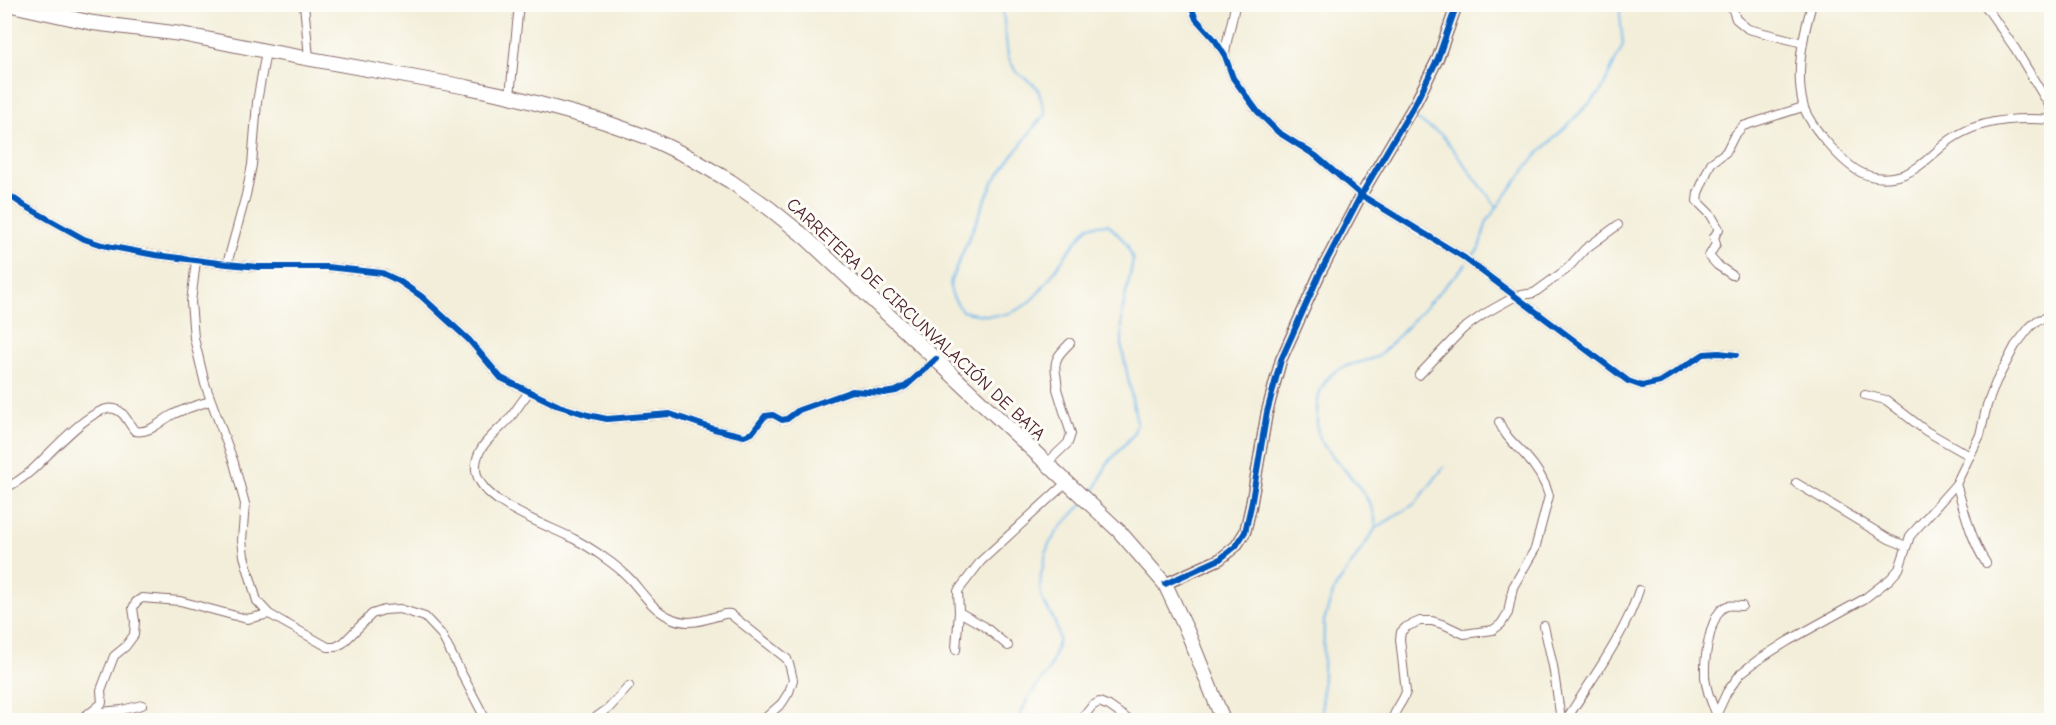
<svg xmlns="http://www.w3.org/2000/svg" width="2056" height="725" viewBox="0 0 2056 725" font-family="'Comic Neue',sans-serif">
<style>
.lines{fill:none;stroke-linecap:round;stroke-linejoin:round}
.stream{stroke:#77baed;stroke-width:2}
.minor-casing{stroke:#856768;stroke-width:10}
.tertiary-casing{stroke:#856768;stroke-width:13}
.primary-casing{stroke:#856768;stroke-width:16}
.minor{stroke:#fff;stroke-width:8}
.tertiary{stroke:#fff;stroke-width:10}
.primary{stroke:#fff;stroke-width:14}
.cycleway-casing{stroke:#fdfcf7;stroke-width:10}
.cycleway{stroke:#0057b8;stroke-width:6}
.labels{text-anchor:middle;stroke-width:6;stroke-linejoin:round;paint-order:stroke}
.street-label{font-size:18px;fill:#4a1f2b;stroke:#fdfcf7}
</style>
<rect width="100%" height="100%" fill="#fdfcf7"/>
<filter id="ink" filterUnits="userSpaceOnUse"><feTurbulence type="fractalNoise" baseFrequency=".0167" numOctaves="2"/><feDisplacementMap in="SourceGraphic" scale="12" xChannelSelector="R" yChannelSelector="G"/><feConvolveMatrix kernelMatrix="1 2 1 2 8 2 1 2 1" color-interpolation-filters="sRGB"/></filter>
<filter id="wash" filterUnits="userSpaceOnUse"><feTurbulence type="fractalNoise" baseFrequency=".008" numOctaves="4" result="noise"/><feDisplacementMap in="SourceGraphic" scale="24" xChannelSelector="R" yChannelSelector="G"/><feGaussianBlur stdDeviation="1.35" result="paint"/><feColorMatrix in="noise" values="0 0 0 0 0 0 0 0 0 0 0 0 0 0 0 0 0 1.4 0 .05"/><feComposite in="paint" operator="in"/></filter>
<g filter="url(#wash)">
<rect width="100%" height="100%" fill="#f3eed9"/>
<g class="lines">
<g class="stream">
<path d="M 1002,4 L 1008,57 L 1016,72 L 1037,87 L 1046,114 L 1037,123 L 993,182 L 951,280 C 948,293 955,300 962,311 C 1016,325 1032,305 1060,263 C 1069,250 1079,238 1089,226 L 1108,224 L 1127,244 L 1133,260 L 1122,313 L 1122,348 L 1137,423 L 1133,435 L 1107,464 L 1093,494 L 1090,497"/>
<polyline points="1414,118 1442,135 1497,207"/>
<polyline points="1469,259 1479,249 1487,221 1532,160 1600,93 1623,45 1619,4"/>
<polyline points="1376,528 1416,503 1444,467"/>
<polyline points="1018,720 1028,698 1050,668 1059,639 1055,622 1042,599 1040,589 1041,575 1048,546 1059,529 1084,503"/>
<path d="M 1322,720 L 1324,621 L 1334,590 L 1376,528 C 1375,492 1338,468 1320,440 C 1316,432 1317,421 1317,413 C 1317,397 1320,387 1331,375 C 1346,361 1365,365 1381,354 L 1466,264"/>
</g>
</g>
</g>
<g filter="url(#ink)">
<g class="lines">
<g class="minor-casing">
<g id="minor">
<polyline points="304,4 309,58"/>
<polyline points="1190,4 1196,19 1215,40 1225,56 1233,78 1258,112 1278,132 1316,156 1361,195 1463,257 1628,381 1642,386 1660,382 1704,354 1719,353 1736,355"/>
<polyline points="1731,4 1736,19 1748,29 1803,43"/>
<path d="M 1812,4 C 1803,35 1795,72 1803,104 C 1807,123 1841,161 1858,171 C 1870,178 1884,179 1898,176 C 1918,172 1934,152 1950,140 C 1979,119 2017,117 2052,120"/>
<polyline points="1984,4 2016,50 2052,110"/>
<path d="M 1225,56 C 1226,38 1233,22 1235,4"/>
<polyline points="510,96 519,4"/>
<polyline points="4,192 25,206 84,239 102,245 155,255 227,264 258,267 327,267 382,273 399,281 421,296 469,340 501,378 559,406 588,415 607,419 670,414 714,429 744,436 752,433 765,416 773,415 782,420 787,419 799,410 852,391 884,393 896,391 906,386 936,359"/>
<polyline points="196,261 191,302 194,338 205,384 234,463 245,504 242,540 244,556 257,601 269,614 328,647 335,647 343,643 372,614 384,610 400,609 425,617 441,634 486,720"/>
<polyline points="227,264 246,195 252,165 257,102 266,51"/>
<polyline points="1732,275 1717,265 1709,256 1716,244 1714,237 1719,229 1711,215 1697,201 1698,193 1711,163 1726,152 1734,136 1743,126 1803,107"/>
<polyline points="1419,375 1463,329 1484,314 1516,296 1534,293 1567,269 1585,249 1618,225"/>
<path d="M 529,392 C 522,401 516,410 510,418 C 496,434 474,446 476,470 C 479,503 548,525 574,539 C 590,547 618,566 630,579 C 642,592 652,609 669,617 C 686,626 700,621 717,616 C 723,615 724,613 730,614 L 787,659 L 790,667 L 793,680 L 789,692 L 782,703 L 763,720"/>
<polyline points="1865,395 1886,400 1926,431 1970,456"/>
<path d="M 1047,463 L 1068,443 L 1071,434 L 1057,389 C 1058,383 1057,380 1056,374 C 1053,359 1060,353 1070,343"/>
<polyline points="1796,483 1889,539 1906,546"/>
<path d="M 4,489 C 14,484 23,478 31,471 C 47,457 93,403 114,409 C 125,411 128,424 135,431 C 151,434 161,420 174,414 C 186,408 198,405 210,401"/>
<path d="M 1986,563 C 1970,538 1965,511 1956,484 L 1980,435 L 1987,405 L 1996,382 L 2015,346 L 2030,327 L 2038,320 L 2052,316"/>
<polyline points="959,612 984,626 1008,646"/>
<polyline points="1544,626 1553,666 1561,720"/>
<polyline points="957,633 956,650 959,612 958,591 981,561 1067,482"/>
<polyline points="90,713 102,703 101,690 114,656 125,647 134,635 135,621 133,608 136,602 142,598 180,601 247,619 269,614"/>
<path d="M 1716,713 C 1711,702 1706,689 1705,677 C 1704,661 1710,611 1727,606 C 1731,605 1738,606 1742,606"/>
<polyline points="80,720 89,713 122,710 142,705"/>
<polyline points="592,720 609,708 629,686"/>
<polyline points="1081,720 1092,706 1099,702 1109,706 1129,720"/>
<path d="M 1392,720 C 1395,709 1403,702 1406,692 L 1400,639 L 1401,632 L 1406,627 L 1420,621 L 1432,621 L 1445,625 L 1464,634 L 1493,630 L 1501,624 L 1508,613 L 1513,587 L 1535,549 L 1549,496 C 1545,481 1536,467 1525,455 C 1515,444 1505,437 1499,422"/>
<path d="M 1566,720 C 1591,680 1625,635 1639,590"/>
<polyline points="1714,720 1727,692 1741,673 1758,660 1788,641 1864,599 1890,579 1899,569 1910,536 1956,484"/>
</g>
</g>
<g class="tertiary-casing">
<polyline id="tertiary" points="1165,584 1220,559 1236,546 1245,532 1251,506 1267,412 1281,360 1320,273 1361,195 1416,102 1438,58 1457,4"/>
</g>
<g class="primary-casing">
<polyline id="primary" points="7,4 93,23 181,34 266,51 467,87 510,96 602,121 647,137 687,156 730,181 769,208 804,236 1119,531 1165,584 1188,633 1223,720"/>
</g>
<use href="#minor" class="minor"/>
<use href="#tertiary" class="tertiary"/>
<use href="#primary" class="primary"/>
<g class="cycleway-casing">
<g id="cycleway">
<polyline points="1190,4 1196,19 1215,40 1225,56 1233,78 1258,112 1278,132 1316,156 1361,195 1463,257 1628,381 1642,386 1660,382 1704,354 1719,353 1736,355"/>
<polyline points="4,192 25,206 84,239 102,245 155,255 227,264 258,267 327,267 382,273 399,281 421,296 469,340 501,378 559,406 588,415 607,419 670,414 714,429 744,436 752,433 765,416 773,415 782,420 787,419 799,410 852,391 884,393 896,391 906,386 936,359"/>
<polyline points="1165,584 1220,559 1236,546 1245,532 1251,506 1267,412 1281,360 1320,273 1361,195 1416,102 1438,58 1457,4"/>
</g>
</g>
<use href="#cycleway" class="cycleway"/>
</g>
</g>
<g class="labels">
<g class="street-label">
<text transform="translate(916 319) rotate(43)" y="6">CARRETERA DE CIRCUNVALACIÓN DE BATA</text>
</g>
</g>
<rect width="2056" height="725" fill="none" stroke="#fdfcf7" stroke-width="24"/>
</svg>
